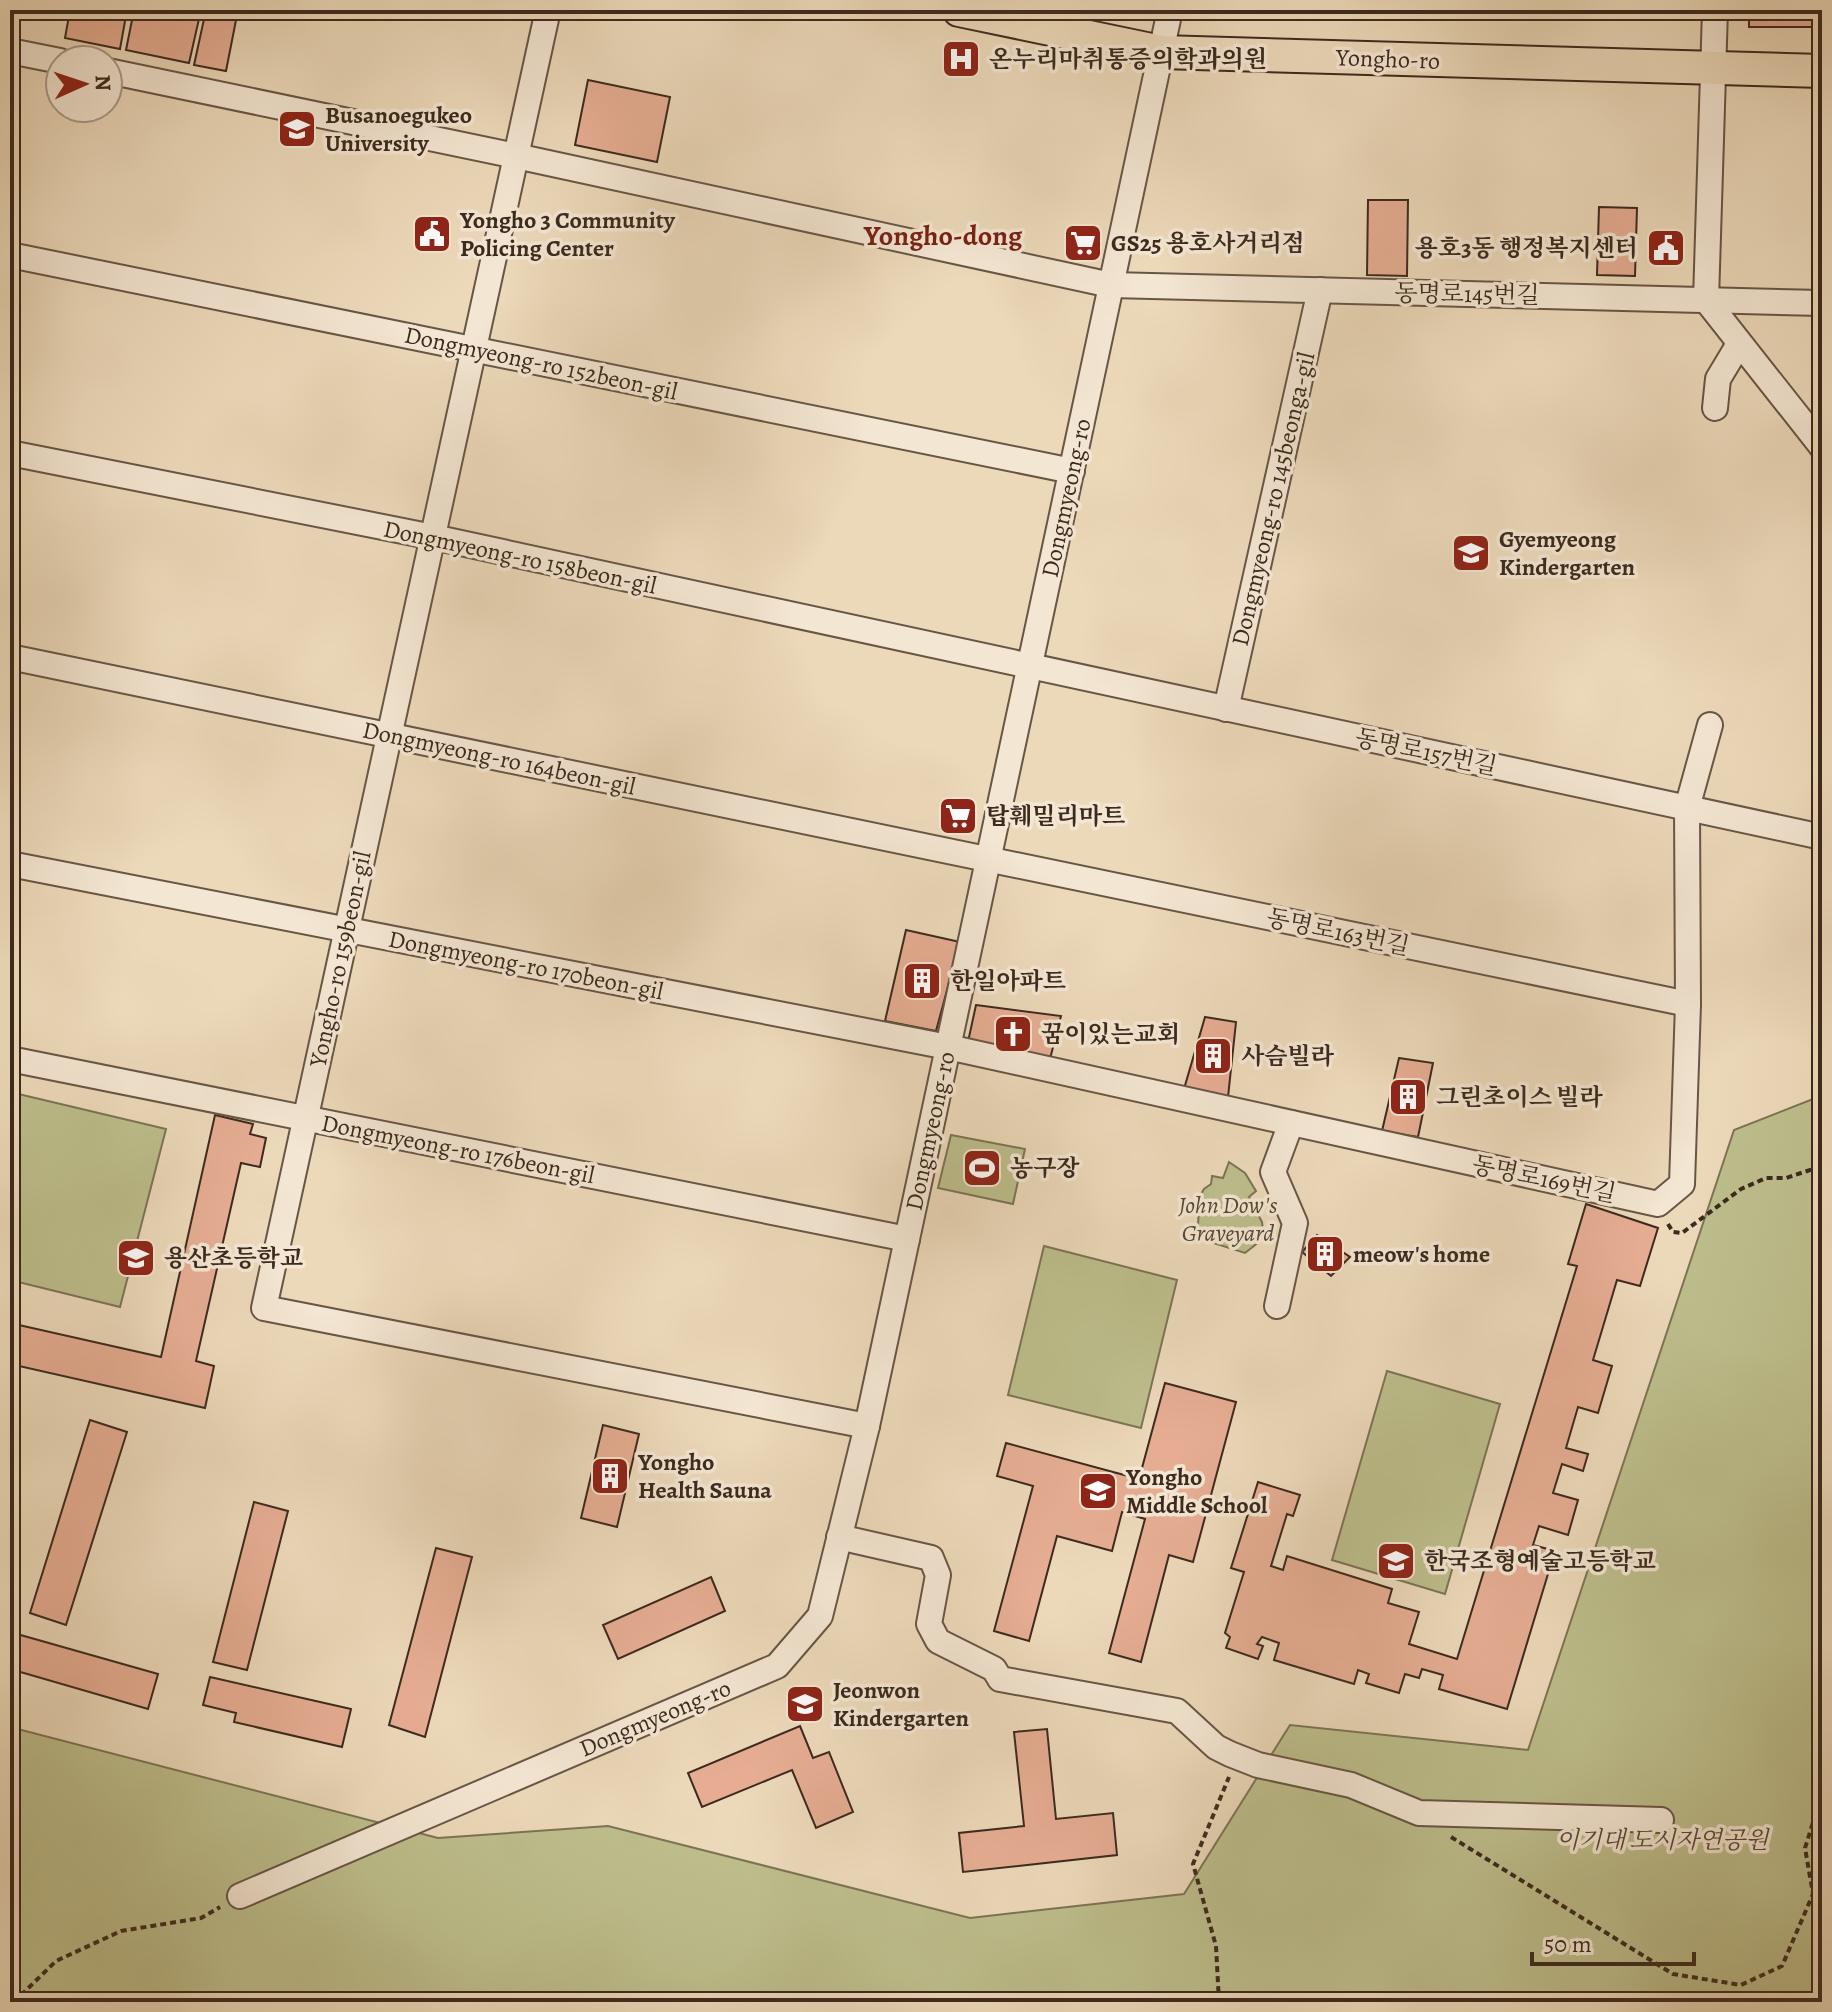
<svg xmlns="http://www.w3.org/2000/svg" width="1832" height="2012" viewBox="0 0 1832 2012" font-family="Alegreya,'Noto Serif KR',serif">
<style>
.green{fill:#bdbe8c;stroke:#7c7455;stroke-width:2}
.building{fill:#e6ad93;stroke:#3c2a1e;stroke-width:2}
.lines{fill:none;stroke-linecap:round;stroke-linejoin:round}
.minor-casing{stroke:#685645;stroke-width:28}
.major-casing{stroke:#3c2a1e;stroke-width:36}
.path{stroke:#3c2a1e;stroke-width:4;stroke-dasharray:6 4;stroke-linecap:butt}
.minor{stroke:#f3e6d2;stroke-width:24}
.major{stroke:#ecd9ba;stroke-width:32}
.labels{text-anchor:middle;stroke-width:7;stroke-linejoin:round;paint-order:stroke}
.poi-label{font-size:24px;font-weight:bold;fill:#3c2a1e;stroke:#f3e6d2;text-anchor:start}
.street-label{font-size:24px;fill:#3c2a1e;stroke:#f3e6d2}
.park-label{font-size:24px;font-style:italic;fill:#564834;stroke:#f3e6d2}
.quarter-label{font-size:28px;font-weight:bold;fill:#7a1f14;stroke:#f3e6d2}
</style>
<rect width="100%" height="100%" fill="#ecd9ba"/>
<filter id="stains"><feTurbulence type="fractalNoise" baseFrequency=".0025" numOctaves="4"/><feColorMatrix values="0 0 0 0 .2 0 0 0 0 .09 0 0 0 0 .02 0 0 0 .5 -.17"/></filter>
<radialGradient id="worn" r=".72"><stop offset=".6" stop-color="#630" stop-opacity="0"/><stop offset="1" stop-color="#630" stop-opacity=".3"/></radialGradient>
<g class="green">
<polygon points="10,1092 166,1129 120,1307 10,1280"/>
<polygon points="1813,1099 1822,1114 1822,2002 10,2002 10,1727 438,1838 608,1826 970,1918 1184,1894 1290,1725 1528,1750 1734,1130"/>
<polygon points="951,1135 1025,1149 1013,1204 938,1188"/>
<polygon points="1229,1162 1245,1173 1256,1191 1249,1197 1262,1222 1264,1238 1245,1253 1191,1236 1198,1225 1199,1207 1195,1204 1204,1189 1211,1184 1212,1176 1223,1178"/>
<polygon points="1044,1246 1177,1280 1141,1428 1008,1395"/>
<polygon points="1387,1371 1500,1404 1445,1594 1332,1560"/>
</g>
<g class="building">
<polygon points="70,10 127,10 120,49 65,38"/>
<polygon points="134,10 201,10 189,63 126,50"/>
<polygon points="206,10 238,10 226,71 194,65"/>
<rect x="1749" y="10" width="73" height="17"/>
<polygon points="588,80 670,97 657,162 575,145"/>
<polygon points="1368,200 1408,200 1407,276 1367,275"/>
<polygon points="1599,207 1637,208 1635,276 1597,275"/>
<polygon points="906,930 960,942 936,1031 885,1021"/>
<polygon points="976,1005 1061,1016 1050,1059 966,1051"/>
<polygon points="1205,1017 1236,1022 1228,1097 1184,1089"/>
<polygon points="1399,1058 1433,1063 1418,1137 1382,1131"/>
<polygon points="215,1115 253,1124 250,1134 266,1138 260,1167 241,1163 196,1361 214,1366 205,1408 10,1364 10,1323 161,1357"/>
<polygon points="1586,1204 1658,1228 1640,1286 1617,1280 1593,1360 1612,1366 1598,1413 1578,1407 1566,1448 1588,1454 1583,1471 1562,1464 1553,1493 1578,1500 1568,1535 1539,1526 1533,1545 1555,1551 1507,1709 1439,1689 1443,1675 1422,1669 1419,1678 1405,1674 1399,1693 1366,1683 1369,1674 1358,1670 1354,1684 1274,1660 1279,1643 1262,1637 1257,1644 1263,1646 1258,1659 1226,1648 1230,1637 1225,1633 1244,1572 1231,1568 1258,1482 1300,1495 1293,1516 1287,1514 1271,1566 1283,1570 1287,1556 1392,1589 1388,1603 1419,1612 1409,1644 1457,1659 1577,1266 1568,1264"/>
<polygon points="1317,1235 1350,1257 1331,1276 1302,1252"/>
<polygon points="1165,1383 1236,1402 1193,1562 1169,1555 1141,1662 1109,1653 1145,1519 1122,1512 1112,1551 1057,1536 1029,1641 994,1631 1033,1486 997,1476 1006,1443 1139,1479"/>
<polygon points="90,1420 127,1432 66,1625 30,1613"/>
<polygon points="603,1425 639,1434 617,1527 581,1518"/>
<polygon points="254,1502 288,1511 247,1670 213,1662"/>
<polygon points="436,1548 472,1557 425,1737 389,1725"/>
<polygon points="711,1577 725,1611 618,1659 603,1625"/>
<polygon points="10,1632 158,1674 148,1709 10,1669"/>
<polygon points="210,1677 351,1709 342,1747 234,1722 236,1713 203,1705"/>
<polygon points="800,1726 813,1758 829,1752 853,1812 816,1828 792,1770 702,1807 688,1773"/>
<polygon points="1047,1729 1056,1819 1113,1813 1117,1855 963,1872 959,1833 1024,1826 1014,1732"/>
</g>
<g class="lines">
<g class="minor-casing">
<g id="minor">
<polyline points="548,10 264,1308 867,1426"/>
<polyline points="1715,10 1706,300 1822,447"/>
<polyline points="10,51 60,61"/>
<polyline points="108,71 516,156 1111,285 1822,303"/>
<polyline points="10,255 1072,471"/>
<polyline points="1715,408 1718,379 1739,344"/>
<polyline points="10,453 433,537 1822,837"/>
<polyline points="10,657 1688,1004"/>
<polyline points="1226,709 1320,290"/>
<polyline points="10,864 948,1047 1658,1204 1682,1184 1688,1004 1687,808 1710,725"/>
<polyline points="10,1059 907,1239"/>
<polyline points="1277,1306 1295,1223 1273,1172 1291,1123"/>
<polyline points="839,1537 931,1558 938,1575 929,1624 938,1641 994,1669 1000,1679 1177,1711 1216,1747 1230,1754 1258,1765 1351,1785 1419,1813 1661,1820"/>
<polyline points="240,1896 777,1666 820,1616 867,1426 1170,10"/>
</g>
</g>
<g class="major-casing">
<polyline id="major" points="959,10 1161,52 1822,71"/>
</g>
<g class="path">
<polyline points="1668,1224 1673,1232 1682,1233 1741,1189 1766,1178 1786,1178 1822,1166"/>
<polyline points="1822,1660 1822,1673"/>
<polyline points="1451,1837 1673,1974 1741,1985 1782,1966 1813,1894 1805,1848 1822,1794"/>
<polyline points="14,2002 56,1961 121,1931 201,1918 220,1907"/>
<polyline points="1219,2002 1216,1946 1193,1864 1229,1777"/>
</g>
<use href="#minor" class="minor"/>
<use href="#major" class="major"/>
</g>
<defs>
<g id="hospital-square" transform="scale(2)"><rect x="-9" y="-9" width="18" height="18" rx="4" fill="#8f2418" stroke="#f3e6d2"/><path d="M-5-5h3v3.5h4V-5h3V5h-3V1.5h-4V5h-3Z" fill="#fff"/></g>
<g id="university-square" transform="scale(2)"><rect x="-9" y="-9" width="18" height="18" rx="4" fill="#8f2418" stroke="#f3e6d2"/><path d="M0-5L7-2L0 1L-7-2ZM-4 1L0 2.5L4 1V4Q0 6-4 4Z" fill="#fff"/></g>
<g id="civic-square" transform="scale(2)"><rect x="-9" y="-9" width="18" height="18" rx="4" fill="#8f2418" stroke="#f3e6d2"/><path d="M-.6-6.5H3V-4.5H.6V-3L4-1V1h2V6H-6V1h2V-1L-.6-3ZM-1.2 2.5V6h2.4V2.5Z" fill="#fff"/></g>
<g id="supermarket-square" transform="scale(2)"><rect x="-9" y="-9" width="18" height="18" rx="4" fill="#8f2418" stroke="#f3e6d2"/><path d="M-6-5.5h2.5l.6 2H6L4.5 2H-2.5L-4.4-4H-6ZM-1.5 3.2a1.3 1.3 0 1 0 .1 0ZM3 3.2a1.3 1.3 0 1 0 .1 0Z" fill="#fff"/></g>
<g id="school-square" transform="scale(2)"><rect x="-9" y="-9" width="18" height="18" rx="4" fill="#8f2418" stroke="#f3e6d2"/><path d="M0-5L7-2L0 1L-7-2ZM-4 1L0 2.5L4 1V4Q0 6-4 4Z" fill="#fff"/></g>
<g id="building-square" transform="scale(2)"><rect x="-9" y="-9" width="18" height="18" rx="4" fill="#8f2418" stroke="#f3e6d2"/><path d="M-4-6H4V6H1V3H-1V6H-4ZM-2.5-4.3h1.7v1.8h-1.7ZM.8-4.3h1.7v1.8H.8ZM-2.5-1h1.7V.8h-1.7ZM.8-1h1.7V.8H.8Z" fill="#fff"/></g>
<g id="church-square" transform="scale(2)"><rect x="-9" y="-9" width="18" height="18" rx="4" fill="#8f2418" stroke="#f3e6d2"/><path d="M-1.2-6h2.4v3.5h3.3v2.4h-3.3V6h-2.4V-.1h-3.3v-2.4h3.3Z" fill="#fff"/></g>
<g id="stadium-square" transform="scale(2)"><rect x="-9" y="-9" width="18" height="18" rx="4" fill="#8f2418" stroke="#f3e6d2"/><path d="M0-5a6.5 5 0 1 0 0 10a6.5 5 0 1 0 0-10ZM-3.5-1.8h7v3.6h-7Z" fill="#fff"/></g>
</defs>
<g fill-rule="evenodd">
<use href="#hospital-square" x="961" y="59"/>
<use href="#university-square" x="297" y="129"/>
<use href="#civic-square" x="432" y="234"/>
<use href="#supermarket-square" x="1083" y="243"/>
<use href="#civic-square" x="1666" y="248"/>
<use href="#school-square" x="1471" y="553"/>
<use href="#supermarket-square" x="958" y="816"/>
<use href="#building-square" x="922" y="981"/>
<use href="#church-square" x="1013" y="1034"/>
<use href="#building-square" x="1213" y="1056"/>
<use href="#building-square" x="1408" y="1097"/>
<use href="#stadium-square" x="982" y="1168"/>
<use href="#building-square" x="1325" y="1254"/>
<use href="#school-square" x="136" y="1258"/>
<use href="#building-square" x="610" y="1476"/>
<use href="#school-square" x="1098" y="1491"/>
<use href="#school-square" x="1396" y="1561"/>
<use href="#school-square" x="805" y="1704"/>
</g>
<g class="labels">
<g class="poi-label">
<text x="989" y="67">온누리마취통증의학과의원</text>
<text x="325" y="123">Busanoegukeo<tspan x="325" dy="28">University</tspan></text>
<text x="460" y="228">Yongho 3 Community<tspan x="460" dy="28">Policing Center</tspan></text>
<text x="1111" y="251">GS25 용호사거리점</text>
<text x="1638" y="256" text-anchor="end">용호3동 행정복지센터</text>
<text x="1499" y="547">Gyemyeong<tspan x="1499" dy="28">Kindergarten</tspan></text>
<text x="986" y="824">탑훼밀리마트</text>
<text x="950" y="989">한일아파트</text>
<text x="1041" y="1042">꿈이있는교회</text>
<text x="1241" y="1064">사슴빌라</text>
<text x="1436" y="1105">그린초이스 빌라</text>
<text x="1010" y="1176">농구장</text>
<text x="1353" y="1262">meow's home</text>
<text x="164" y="1266">용산초등학교</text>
<text x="638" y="1470">Yongho<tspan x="638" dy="28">Health Sauna</tspan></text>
<text x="1126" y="1485">Yongho<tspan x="1126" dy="28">Middle School</tspan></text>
<text x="1424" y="1569">한국조형예술고등학교</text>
<text x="833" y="1698">Jeonwon<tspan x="833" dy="28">Kindergarten</tspan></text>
</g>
<g class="street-label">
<text transform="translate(1388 59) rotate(2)" y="8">Yongho-ro</text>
<text transform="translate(1467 294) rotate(1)" y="8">동명로145번길</text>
<text transform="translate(541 363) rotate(12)" y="8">Dongmyeong-ro 152beon-gil</text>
<text transform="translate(1066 498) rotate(-78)" y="8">Dongmyeong-ro</text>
<text transform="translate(1273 499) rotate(-77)" y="8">Dongmyeong-ro 145beonga-gil</text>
<text transform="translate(520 557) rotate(12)" y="8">Dongmyeong-ro 158beon-gil</text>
<text transform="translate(1426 752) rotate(12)" y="8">동명로157번길</text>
<text transform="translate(499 758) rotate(12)" y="8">Dongmyeong-ro 164beon-gil</text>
<text transform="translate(1338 932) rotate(12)" y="8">동명로163번길</text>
<text transform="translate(340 959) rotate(-78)" y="8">Yongho-ro 159beon-gil</text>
<text transform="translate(526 965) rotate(11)" y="8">Dongmyeong-ro 170beon-gil</text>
<text transform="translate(930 1131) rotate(-78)" y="8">Dongmyeong-ro</text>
<text transform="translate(458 1149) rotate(11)" y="8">Dongmyeong-ro 176beon-gil</text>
<text transform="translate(1544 1179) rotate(12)" y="8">동명로169번길</text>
<text transform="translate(655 1718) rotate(-23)" y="8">Dongmyeong-ro</text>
</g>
<g class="park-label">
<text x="1228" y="1213">John Dow's<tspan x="1228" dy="28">Graveyard</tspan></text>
<text x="1662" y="1848">이기대 도시자연공원</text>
</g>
<g class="quarter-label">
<text x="943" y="245">Yongho-dong</text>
</g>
</g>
<rect width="1832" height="2012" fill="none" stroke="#ecd9ba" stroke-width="40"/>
<rect x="12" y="12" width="1808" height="1988" fill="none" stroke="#3c2a1e" stroke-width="4"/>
<rect x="20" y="20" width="1792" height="1972" fill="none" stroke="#3c2a1e" stroke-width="2"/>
<g transform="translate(84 84) rotate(87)"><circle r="38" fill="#f3e6d2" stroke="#aa9b8a" stroke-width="2"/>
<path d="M0-6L14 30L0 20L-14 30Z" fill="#8f2418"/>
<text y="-12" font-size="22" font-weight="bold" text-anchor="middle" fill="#3c2a1e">N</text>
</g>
<path d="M1532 1952v12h162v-12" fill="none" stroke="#3c2a1e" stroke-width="4"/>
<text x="1544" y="1952" font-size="24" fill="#3c2a1e" stroke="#f3e6d2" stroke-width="6" paint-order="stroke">50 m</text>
<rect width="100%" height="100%" filter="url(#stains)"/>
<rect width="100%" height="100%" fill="url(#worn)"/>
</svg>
